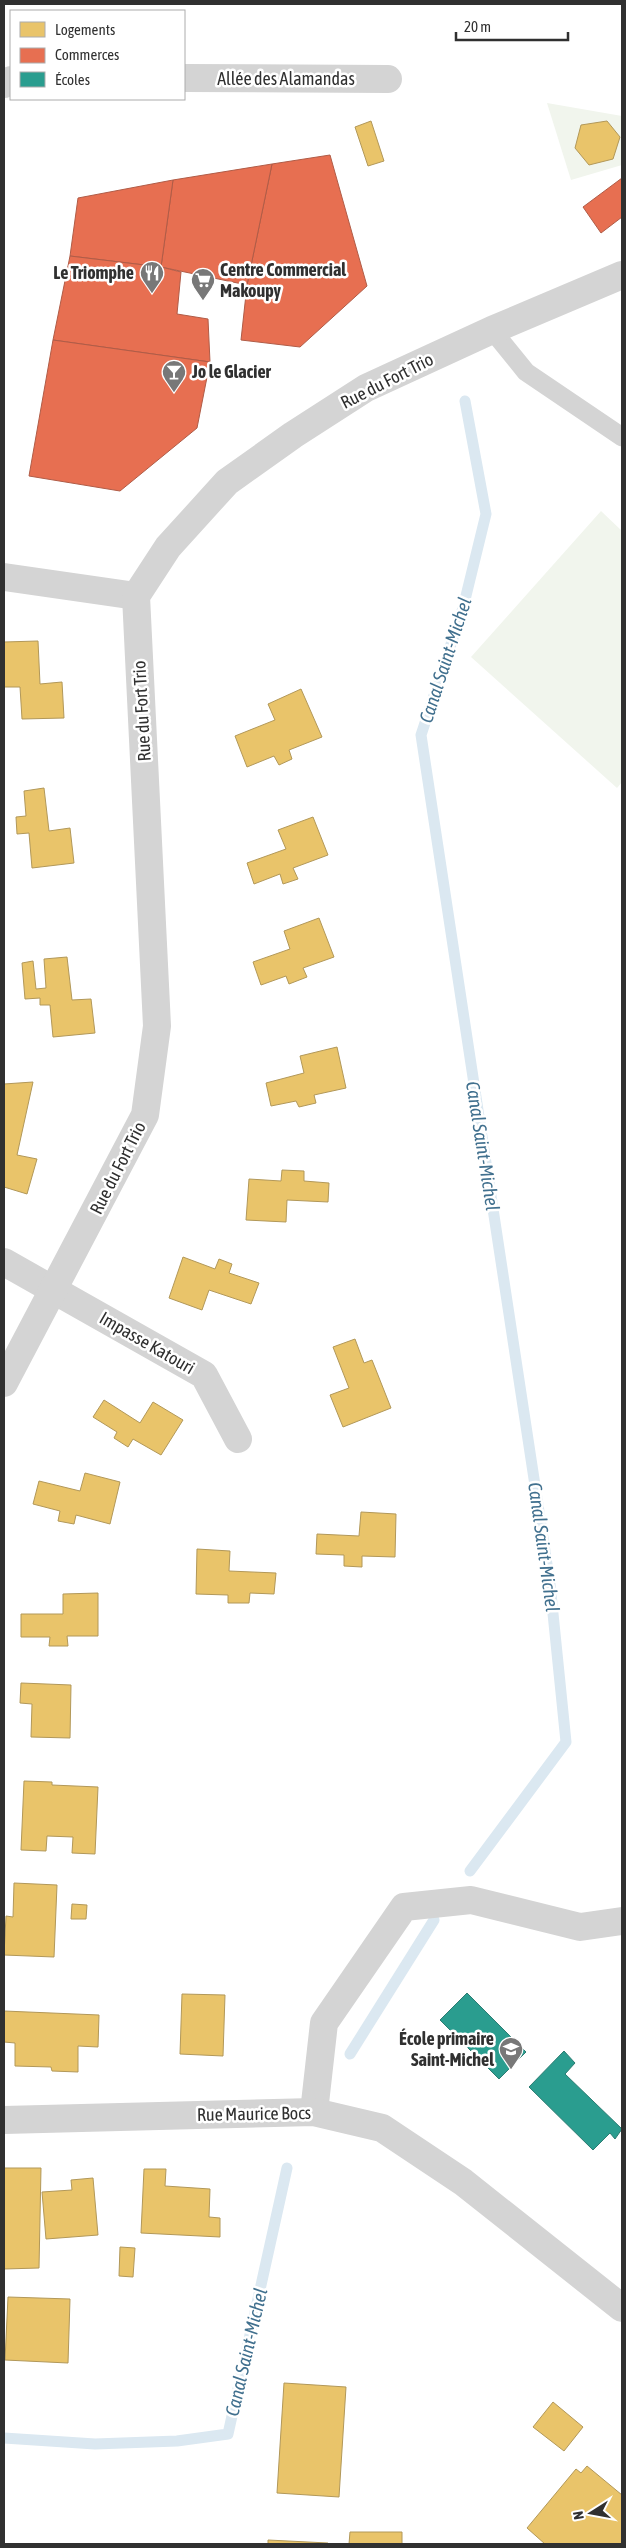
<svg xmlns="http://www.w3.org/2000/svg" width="626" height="2548" viewBox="0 0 626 2548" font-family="'Asap Condensed',sans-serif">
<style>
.green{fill:#f1f5ed}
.homes{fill:#e9c46a;stroke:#b29859}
.shops{fill:#e76f51;stroke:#b05c47}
.schools{fill:#2a9d8f;stroke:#2c7c72}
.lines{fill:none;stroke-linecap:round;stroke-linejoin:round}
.stream{stroke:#dbe8f1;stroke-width:11}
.lane{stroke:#d4d4d4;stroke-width:19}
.street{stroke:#d4d4d4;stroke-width:28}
.labels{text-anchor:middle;stroke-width:5;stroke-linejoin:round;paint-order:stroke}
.street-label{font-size:18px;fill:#303030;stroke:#fff}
.poi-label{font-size:18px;font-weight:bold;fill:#303030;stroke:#fff;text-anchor:start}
.water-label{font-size:19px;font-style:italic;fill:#41708e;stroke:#fff}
</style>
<rect width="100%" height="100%" fill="#fff"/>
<g class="green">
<polygon points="547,103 622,116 622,165 571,180"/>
<polygon points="601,511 622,531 622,782 617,788 471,657"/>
</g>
<g class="homes">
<polygon points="371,121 384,161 368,166 355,127"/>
<polygon points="607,121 620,137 613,159 589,165 575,148 581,125"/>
<polygon points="38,641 40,684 62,682 64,718 22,719 20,687 4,687 4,642"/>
<polygon points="301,689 322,737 289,750 292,759 279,765 274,756 247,767 235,736 275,720 268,704"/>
<polygon points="44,788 49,831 70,828 74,863 32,868 29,833 17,834 16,817 26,816 24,791"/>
<polygon points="313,817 328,855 293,868 298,879 283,884 280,874 254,884 247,863 286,849 278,830"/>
<polygon points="319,918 334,957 303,968 307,977 289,984 286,976 261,985 253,962 290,949 284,931"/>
<polygon points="67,957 72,1000 91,999 95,1033 53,1037 50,1005 40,1005 40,998 25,999 22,963 33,961 36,989 46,988 44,959"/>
<polygon points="337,1047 346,1088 314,1095 316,1103 299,1107 296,1101 271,1106 266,1083 304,1073 300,1056"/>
<polygon points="33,1082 17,1155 37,1159 27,1194 4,1187 4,1084"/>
<polygon points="282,1170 304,1171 304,1181 329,1183 328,1202 287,1200 286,1222 246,1220 249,1179 281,1181"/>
<polygon points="183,1257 215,1269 219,1259 232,1264 229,1273 259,1283 251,1304 209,1290 202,1310 169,1298"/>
<polygon points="355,1339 364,1363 372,1360 391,1408 343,1427 330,1395 349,1388 333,1347"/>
<polygon points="104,1400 140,1423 153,1402 183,1420 161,1455 133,1439 128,1447 114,1438 117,1432 93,1417"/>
<polygon points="85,1473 120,1482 110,1524 76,1515 74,1524 58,1521 60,1511 33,1504 39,1481 80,1491"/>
<polygon points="361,1512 396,1514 395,1557 362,1556 362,1567 344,1566 344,1555 316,1554 317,1534 359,1536"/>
<polygon points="197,1549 230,1551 229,1571 276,1573 274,1594 250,1593 249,1603 228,1603 228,1595 196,1594"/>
<polygon points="98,1593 98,1636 67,1636 68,1646 49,1646 50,1637 21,1637 21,1614 63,1614 63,1594"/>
<polygon points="21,1683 71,1685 70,1738 31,1737 32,1704 20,1703"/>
<polygon points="24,1781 52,1782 52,1785 98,1787 95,1854 72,1853 73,1837 47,1836 46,1851 21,1850"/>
<polygon points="14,1883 57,1885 54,1957 4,1955 6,1916 13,1917"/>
<polygon points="72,1904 87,1905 86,1919 71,1919"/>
<polygon points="182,1994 225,1995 223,2056 180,2054"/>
<polygon points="4,2011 99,2015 98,2047 78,2046 78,2072 52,2071 51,2067 15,2066 15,2043 4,2042"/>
<polygon points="4,2168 41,2168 39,2268 4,2269"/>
<polygon points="144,2169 166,2169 165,2186 210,2189 209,2217 220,2218 220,2237 141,2233"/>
<polygon points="93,2178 98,2235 46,2239 42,2192 72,2190 71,2180"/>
<polygon points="120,2247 135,2248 133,2277 119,2276"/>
<polygon points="8,2297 70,2299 68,2363 5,2360"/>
<polygon points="284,2383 346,2387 339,2497 277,2493"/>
<polygon points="553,2402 583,2427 564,2451 533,2427"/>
<polygon points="587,2466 622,2495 622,2544 545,2544 527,2528 576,2469 581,2473"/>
<polygon points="350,2532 402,2532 402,2544 349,2544"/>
<polygon points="268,2540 328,2543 328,2544 268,2544"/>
</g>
<g class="shops">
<polygon points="330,155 367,286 300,347 241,340 247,285 272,164"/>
<polygon points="272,164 247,285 161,267 173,180"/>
<polygon points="622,178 622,217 601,233 583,207"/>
<polygon points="173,180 161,267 70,256 78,198"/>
<polygon points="70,256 161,267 181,272 177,314 208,319 210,362 53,340"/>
<polygon points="53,340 210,362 197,428 120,491 29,476"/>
</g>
<g class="schools">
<polygon points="467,1993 526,2052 499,2079 440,2020"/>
<polygon points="564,2051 575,2063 565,2074 622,2129 615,2139 610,2133 593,2150 529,2087"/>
</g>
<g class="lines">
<g class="stream">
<polyline points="465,401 486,514 463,608 421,735 550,1584 566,1742 470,1871"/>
<polyline points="350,2054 434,1920"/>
<polyline points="4,2438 95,2444 177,2441 228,2434 287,2168"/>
</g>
<polyline class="lane" points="492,330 526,372 622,437"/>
<g class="street">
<polyline points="184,78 388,79"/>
<polyline points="4,84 11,80"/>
<polyline points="4,577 136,596"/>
<polyline points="4,1262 204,1375 238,1439"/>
<polyline points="4,1383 145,1115 157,1026 136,596 168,547 227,482 293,435 366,388 492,330 622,275"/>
<polyline points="314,2112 324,2023 404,1907 471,1900 580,1927 622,1921"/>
<polyline points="4,2120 314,2112 382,2128 463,2182 622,2308"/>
</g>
</g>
<defs>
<g id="restaurant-pin" transform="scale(1.25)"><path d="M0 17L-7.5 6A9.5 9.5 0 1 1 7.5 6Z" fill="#787878" stroke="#fff"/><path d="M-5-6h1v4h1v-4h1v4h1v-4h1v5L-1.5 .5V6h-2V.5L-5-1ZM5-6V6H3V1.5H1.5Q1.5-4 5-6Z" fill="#fff"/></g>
<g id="supermarket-pin" transform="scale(1.25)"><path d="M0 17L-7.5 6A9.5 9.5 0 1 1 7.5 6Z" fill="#787878" stroke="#fff"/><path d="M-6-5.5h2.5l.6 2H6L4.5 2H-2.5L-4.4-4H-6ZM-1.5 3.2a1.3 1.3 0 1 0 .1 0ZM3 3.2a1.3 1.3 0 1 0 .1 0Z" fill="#fff"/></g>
<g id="bar-pin" transform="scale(1.25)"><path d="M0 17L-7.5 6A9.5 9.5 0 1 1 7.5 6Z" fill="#787878" stroke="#fff"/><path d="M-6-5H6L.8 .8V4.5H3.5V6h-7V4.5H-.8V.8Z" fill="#fff"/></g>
<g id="school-pin" transform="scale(1.25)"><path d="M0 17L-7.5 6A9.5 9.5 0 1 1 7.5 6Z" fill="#787878" stroke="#fff"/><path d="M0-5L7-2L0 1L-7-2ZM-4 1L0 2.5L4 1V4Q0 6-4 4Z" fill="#fff"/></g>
</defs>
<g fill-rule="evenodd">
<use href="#restaurant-pin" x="152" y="273"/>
<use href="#supermarket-pin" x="203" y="280"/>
<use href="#bar-pin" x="174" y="372"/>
<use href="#school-pin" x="511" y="2049"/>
</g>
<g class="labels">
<g class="street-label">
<text x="286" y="85">Allée des Alamandas</text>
<text transform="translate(387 381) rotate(-27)" y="6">Rue du Fort Trio</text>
<text transform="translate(142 711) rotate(-93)" y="6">Rue du Fort Trio</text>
<text transform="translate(118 1168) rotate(-63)" y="6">Rue du Fort Trio</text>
<text transform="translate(147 1343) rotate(30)" y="6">Impasse Katouri</text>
<text transform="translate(254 2114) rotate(-1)" y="6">Rue Maurice Bocs</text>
</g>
<g class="poi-label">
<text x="220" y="276">Centre Commercial<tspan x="220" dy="21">Makoupy</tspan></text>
<text x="134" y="279" text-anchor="end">Le Triomphe</text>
<text x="192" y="378">Jo le Glacier</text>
<text x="494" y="2045" text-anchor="end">École primaire<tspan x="494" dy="21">Saint-Michel</tspan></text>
</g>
<g class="water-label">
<text transform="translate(445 660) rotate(-72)" y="7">Canal Saint-Michel</text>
<text transform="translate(483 1146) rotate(81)" y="7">Canal Saint-Michel</text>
<text transform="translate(544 1547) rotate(82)" y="7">Canal Saint-Michel</text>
<text transform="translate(246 2352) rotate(-77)" y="7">Canal Saint-Michel</text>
</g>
</g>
<rect width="626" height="2548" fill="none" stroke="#303030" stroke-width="10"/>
<rect x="10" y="10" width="175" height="90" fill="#ffffff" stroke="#acacac"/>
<rect x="20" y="22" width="25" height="15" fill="#e9c46a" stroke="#acacac"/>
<text x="55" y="35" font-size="15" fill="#303030">Logements</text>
<rect x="20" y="48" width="25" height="15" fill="#e76f51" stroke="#acacac"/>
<text x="55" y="60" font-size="15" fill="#303030">Commerces</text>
<rect x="20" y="72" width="25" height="15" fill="#2a9d8f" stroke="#acacac"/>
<text x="55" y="85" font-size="15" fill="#303030">Écoles</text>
<g transform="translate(591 2513) rotate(259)" stroke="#ffffff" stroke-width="4" paint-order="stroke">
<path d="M0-4L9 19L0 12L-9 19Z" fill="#303030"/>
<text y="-8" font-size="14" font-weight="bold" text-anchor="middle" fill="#303030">N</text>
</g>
<path d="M456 32v8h112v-8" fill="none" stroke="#303030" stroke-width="2.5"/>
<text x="464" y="32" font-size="15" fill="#303030" stroke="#ffffff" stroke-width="4" paint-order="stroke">20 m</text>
</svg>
